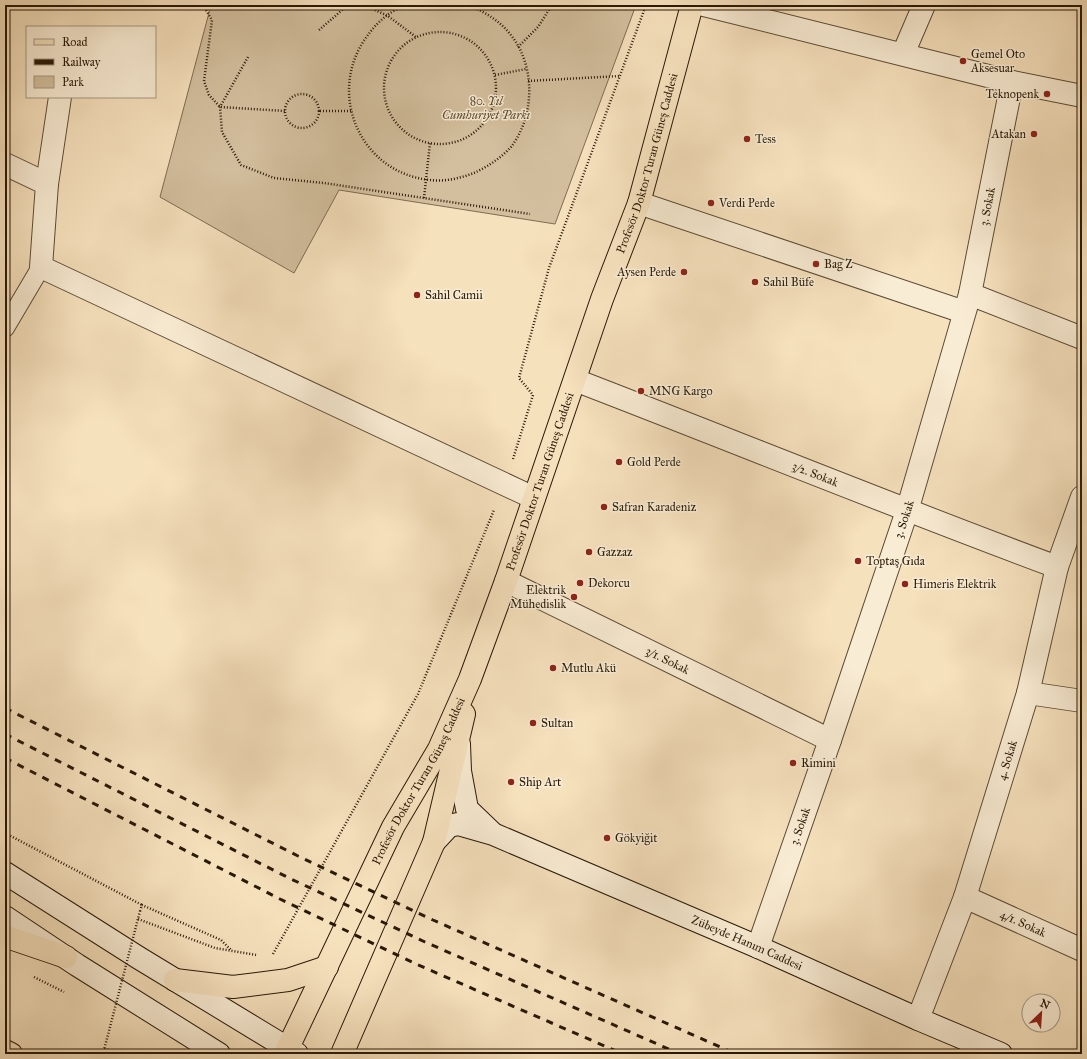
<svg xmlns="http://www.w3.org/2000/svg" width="1087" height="1059" viewBox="0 0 1087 1059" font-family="'IM FELL Great Primer',serif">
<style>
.green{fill:#d3bf9e;stroke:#7e6c53}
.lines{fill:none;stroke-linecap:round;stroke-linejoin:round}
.service-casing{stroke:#5c4b35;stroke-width:20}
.minor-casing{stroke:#5c4b35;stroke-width:24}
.secondary-casing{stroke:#281908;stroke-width:24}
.primary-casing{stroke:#281908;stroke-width:24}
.trunk-casing{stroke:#281908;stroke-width:24}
.path{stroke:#281908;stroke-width:2.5;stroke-dasharray:1 2;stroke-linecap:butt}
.service{stroke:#f9ecd4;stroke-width:18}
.minor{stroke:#f9ecd4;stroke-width:22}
.secondary{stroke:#f9ecd4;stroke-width:22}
.primary{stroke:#f6e1bd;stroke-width:22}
.trunk{stroke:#f6e1bd;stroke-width:22}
.rail{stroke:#281908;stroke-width:3;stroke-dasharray:7 7;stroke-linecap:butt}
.path-bridge{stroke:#281908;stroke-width:2.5;stroke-dasharray:1 2;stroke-linecap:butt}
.poi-dot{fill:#8f2418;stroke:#f9ecd4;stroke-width:1.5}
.labels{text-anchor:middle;stroke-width:3;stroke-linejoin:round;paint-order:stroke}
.poi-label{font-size:12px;fill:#281908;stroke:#f9ecd4;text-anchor:start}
.park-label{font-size:12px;font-style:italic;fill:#5b4b35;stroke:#f9ecd4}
.street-label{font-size:12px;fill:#281908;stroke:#f9ecd4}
</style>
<rect width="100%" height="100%" fill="#f6e1bd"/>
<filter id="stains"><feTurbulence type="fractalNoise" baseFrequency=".005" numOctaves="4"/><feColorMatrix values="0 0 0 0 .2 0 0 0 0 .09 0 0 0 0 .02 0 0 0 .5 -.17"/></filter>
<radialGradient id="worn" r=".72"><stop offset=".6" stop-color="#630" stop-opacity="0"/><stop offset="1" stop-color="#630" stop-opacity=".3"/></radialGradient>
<polygon class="green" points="200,5 636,5 555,224 339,190 294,273 160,197 210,9"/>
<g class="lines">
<g class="service-casing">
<polyline id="service" points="5,328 41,267"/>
</g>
<g class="minor-casing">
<g id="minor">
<polyline points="704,5 1012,82 1082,96"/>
<polyline points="903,54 924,5"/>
<polyline points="5,164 47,184 41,267 534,498"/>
<polyline points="47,184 60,97"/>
<polyline points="639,203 964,312"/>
<polyline points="970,294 1082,338"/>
<path id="s1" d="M 575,380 C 736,442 895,507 1057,567"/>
<path id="s2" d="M 506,581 L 830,740"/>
<polyline points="1028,693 1082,701"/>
<path id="s3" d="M 965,897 L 1082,950"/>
<path id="s4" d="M 758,947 L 830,740 L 907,511 L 970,294 L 1012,82"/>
<path id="s5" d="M 918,1019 L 965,897 L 1028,693 L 1057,567 L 1082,497"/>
</g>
</g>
<g class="secondary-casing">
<g id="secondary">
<polyline points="459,744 460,771 467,809 491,832"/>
<path id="s6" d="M 434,842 L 449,826 L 458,824 L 493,834 L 758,947 L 918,1019 L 1001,1054"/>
<polyline points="5,873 139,958 297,1054"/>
<polyline points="5,917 77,965 219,1054"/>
</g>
</g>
<g class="primary-casing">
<g id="primary">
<polyline points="175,980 233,987 288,980 327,967"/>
<path id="s7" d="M 285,1054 L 393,827 L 439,749 L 470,679 L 506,581 L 602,299 L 639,203 L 692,5"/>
<polyline points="342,1054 434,842 464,714"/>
</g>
</g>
<g class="trunk-casing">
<g id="trunk">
<polyline points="5,939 10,938 66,957"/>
<polyline points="5,1051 11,1054"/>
</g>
</g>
<g class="path">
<polyline points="203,5 212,20 204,81 209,95 220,107 285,111"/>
<polyline points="364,5 388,16 416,37"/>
<path d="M 408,5 C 392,9 377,22 368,35 C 325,91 359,173 430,180 C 445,182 461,178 474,173 C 487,167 501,158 511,147 C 535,116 536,65 510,34 C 499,20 484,12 469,5"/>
<polyline points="319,30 348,5"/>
<circle cx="440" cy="88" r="56"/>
<polyline points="518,47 538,27 552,5"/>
<polyline points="248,57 220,107 222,132 241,165 274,178 324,183 530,214"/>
<polyline points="495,75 526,69"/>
<polyline points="528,81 619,76"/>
<circle cx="302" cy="111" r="17"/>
<polyline points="320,111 351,111"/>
<polyline points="424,198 430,143"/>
<polyline points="513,459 533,395 519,378 549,268 646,5"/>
<polyline points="5,833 142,905"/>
<polyline points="140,911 142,905 221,940 231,950"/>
<polyline points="138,919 215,948 256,955"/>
<polyline points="273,954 418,694 494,510"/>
<polyline points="34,977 64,992"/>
<polyline points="104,1049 130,1054"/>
</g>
<use href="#service" class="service"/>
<use href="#minor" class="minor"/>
<use href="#secondary" class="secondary"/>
<use href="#primary" class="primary"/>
<use href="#trunk" class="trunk"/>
<g class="rail">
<polyline points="5,708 298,856 433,920 736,1054"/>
<polyline points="5,734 289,878 425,942 680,1054"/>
<polyline points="5,758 280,899 416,964 623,1054"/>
</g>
<polyline class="path-bridge" points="103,1054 140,911"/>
</g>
<g class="poi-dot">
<circle cx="963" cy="61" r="4"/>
<circle cx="1047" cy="94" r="4"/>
<circle cx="1034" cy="134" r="4"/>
<circle cx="747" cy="139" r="4"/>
<circle cx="711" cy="203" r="4"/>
<circle cx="816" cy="264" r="4"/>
<circle cx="684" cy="272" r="4"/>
<circle cx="755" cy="282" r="4"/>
<circle cx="417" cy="295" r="4"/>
<circle cx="641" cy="391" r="4"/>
<circle cx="619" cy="462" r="4"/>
<circle cx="604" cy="507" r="4"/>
<circle cx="589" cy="552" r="4"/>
<circle cx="858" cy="561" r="4"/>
<circle cx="580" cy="583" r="4"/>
<circle cx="905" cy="584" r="4"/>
<circle cx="574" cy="597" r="4"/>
<circle cx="553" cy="668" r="4"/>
<circle cx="533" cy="723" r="4"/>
<circle cx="793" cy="763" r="4"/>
<circle cx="511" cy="782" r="4"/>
<circle cx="607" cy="838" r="4"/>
</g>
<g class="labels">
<g class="poi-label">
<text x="971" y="58">Gemel Oto<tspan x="971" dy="14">Aksesuar</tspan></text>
<text x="1039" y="98" text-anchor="end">Teknopenk</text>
<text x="1026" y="138" text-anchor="end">Atakan</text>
<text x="755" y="143">Tess</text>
<text x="719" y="207">Verdi Perde</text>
<text x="824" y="268">Bag Z</text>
<text x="676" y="276" text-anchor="end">Aysen Perde</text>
<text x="763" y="286">Sahil Büfe</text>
<text x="425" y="299">Sahil Camii</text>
<text x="649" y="395">MNG Kargo</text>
<text x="627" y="466">Gold Perde</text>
<text x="612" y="511">Safran Karadeniz</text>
<text x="597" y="556">Gazzaz</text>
<text x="866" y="565">Toptaş Gıda</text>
<text x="588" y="587">Dekorcu</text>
<text x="913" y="588">Himeris Elektrik</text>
<text x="566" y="594" text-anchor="end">Elektrik<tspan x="566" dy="14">Mühedislik</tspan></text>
<text x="561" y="672">Mutlu Akü</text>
<text x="541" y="727">Sultan</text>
<text x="801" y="767">Rimini</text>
<text x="519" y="786">Ship Art</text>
<text x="615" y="842">Gökyiğit</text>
</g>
<g class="park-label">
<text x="486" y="105">80. Yıl<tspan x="486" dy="14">Cumhuriyet Parkı</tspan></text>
</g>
<g class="street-label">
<text dy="4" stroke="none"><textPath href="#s7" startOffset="964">Profesör Doktor Turan Güneş Caddesi</textPath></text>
<text dy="4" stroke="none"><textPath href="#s4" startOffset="776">3. Sokak</textPath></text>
<text dy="4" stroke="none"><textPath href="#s1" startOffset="258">3/2. Sokak</textPath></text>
<text dy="4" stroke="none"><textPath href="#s7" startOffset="628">Profesör Doktor Turan Güneş Caddesi</textPath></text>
<text dy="4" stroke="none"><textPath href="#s4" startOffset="452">3. Sokak</textPath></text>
<text dy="4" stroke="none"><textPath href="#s2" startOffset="180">3/1. Sokak</textPath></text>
<text dy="4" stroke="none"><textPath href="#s5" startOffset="274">4. Sokak</textPath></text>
<text dy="4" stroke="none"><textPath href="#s7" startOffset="304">Profesör Doktor Turan Güneş Caddesi</textPath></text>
<text dy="4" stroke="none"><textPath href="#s4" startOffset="128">3. Sokak</textPath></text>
<text dy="4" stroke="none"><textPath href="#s3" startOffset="64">4/1. Sokak</textPath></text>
<text dy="4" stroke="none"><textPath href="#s6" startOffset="344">Zübeyde Hanım Caddesi</textPath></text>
</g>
</g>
<rect width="1087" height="1059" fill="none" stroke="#f6e1bd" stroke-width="20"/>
<rect x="6" y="6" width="1075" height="1047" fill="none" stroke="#281908" stroke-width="2"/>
<rect x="10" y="10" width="1067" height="1039" fill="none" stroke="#281908"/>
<rect x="26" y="26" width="130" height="72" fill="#f9ecd4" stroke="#a59882"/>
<rect x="34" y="39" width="20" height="6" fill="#f6e1bd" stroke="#a59882"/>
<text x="62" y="46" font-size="12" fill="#281908">Road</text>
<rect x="34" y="59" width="20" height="6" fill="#281908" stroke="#a59882"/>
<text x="62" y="66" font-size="12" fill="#281908">Railway</text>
<rect x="34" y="76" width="20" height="12" fill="#d3bf9e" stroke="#a59882"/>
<text x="62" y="86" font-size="12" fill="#281908">Park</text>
<g transform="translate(1041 1013) rotate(25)"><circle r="19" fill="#f9ecd4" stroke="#a59882"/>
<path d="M0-3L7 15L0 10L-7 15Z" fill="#8f2418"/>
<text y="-6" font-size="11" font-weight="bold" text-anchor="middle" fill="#281908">N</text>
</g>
<rect width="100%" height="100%" filter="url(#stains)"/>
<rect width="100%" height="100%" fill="url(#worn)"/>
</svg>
